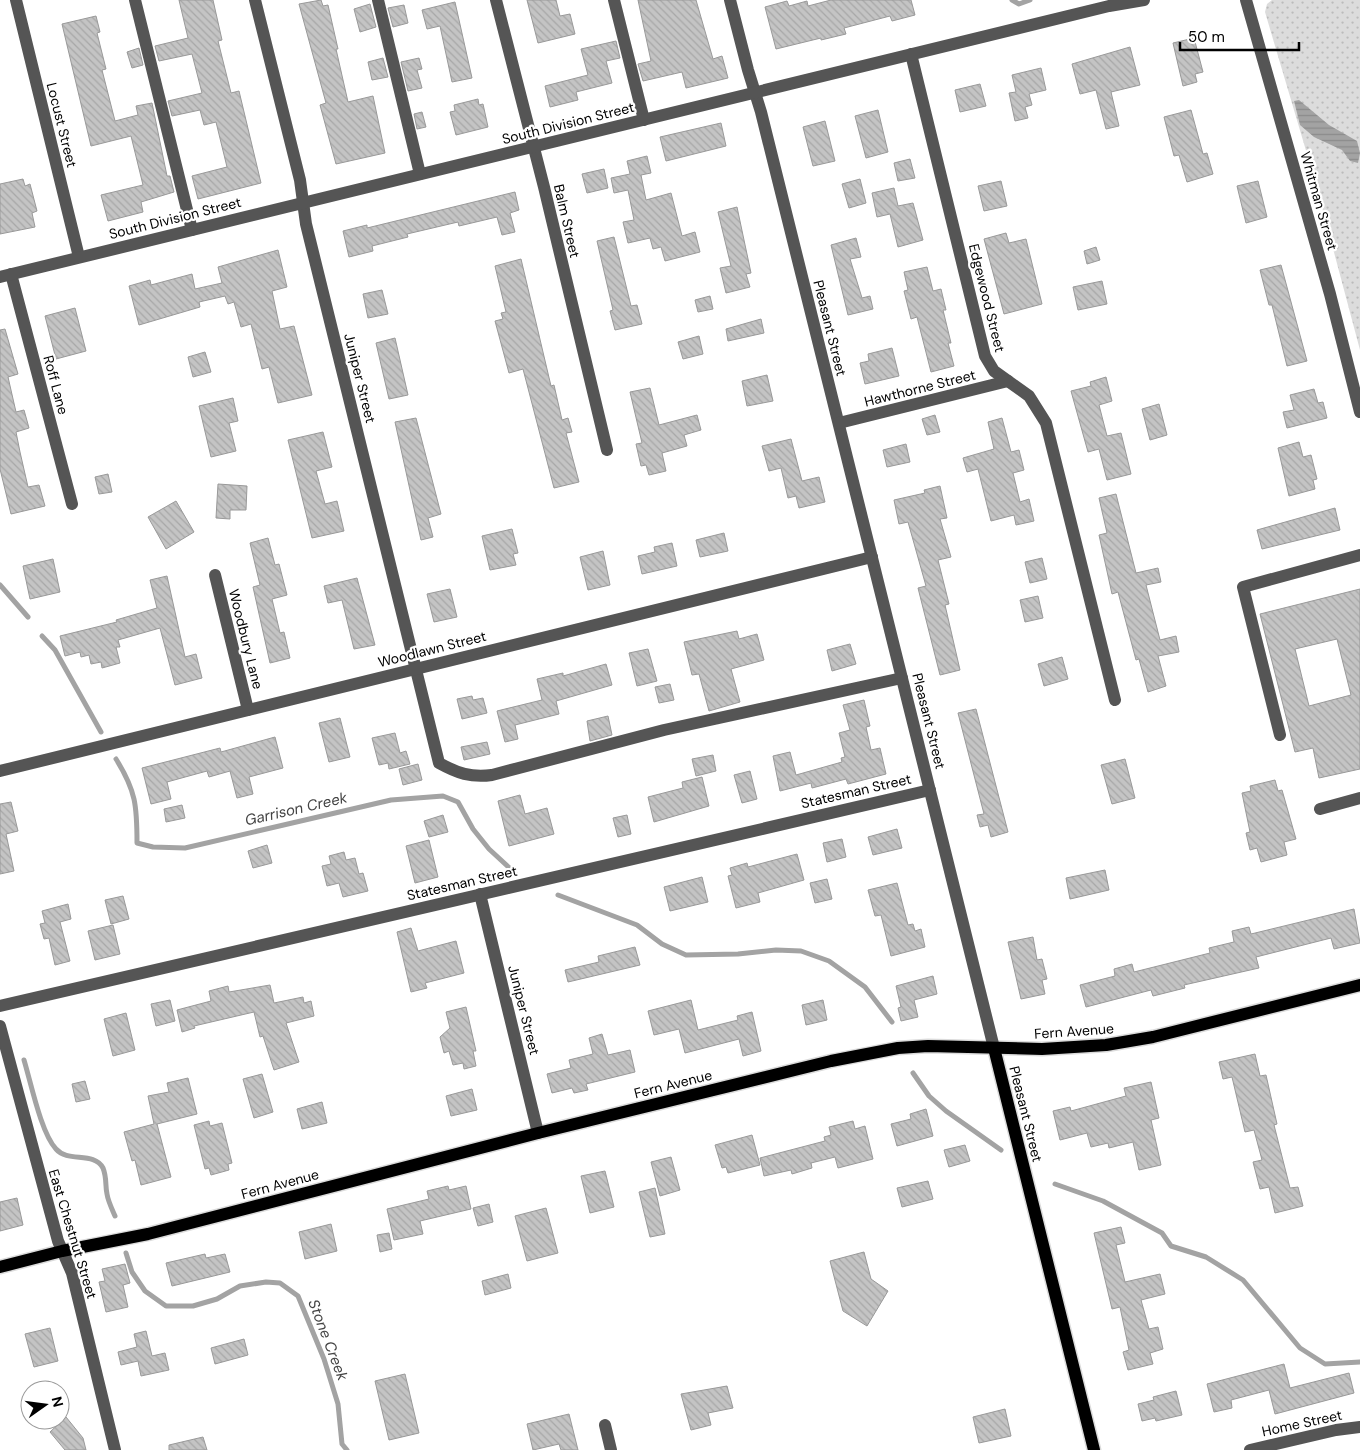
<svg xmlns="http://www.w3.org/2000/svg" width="1360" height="1450" viewBox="0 0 1360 1450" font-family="'DM Sans',sans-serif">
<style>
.green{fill:url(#green-dots)}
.water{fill:url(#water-rules)}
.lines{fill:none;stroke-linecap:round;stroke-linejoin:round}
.stream{stroke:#a3a3a3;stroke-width:5}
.building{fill:url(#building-back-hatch);stroke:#999;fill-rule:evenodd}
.major-casing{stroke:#dbdbdb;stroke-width:15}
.minor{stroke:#555;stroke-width:12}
.major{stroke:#000;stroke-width:12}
.labels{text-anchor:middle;stroke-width:4.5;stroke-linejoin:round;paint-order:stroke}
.street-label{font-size:14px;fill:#000;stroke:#fff}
.water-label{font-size:15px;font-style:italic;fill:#444;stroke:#fff}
</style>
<defs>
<pattern id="green-dots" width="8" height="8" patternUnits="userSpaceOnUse" patternTransform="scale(1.25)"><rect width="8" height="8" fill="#dcdcdc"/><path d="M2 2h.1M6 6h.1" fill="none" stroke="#bbb" stroke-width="1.8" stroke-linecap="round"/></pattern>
<pattern id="water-rules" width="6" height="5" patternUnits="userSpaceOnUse" patternTransform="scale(1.25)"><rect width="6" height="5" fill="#a3a3a3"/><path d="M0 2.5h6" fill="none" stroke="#8b8b8b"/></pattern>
<pattern id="building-back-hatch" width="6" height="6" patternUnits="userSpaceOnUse" patternTransform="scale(1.25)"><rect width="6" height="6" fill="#c4c4c4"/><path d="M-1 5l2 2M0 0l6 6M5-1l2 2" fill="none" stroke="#a7a7a7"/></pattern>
</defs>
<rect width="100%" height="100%" fill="#fff"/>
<polygon class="green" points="1272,0 1360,0 1360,350 1315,181 1265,12 1267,4"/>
<polygon class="water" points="1299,100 1329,125 1357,141 1360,153 1358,163 1350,161 1342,150 1314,137 1300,125 1294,101"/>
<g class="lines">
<g class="stream">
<polyline points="1012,0 1019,4 1030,0"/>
<polyline points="0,585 28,617"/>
<polyline points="42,636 55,650 101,732"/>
<path d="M 116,759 C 136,791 137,806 137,843 L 153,847 L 185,848 L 391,800 L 443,796 L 458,802 L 473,829 L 489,849 L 515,873"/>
<polyline points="558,895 637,925 662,944 686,955 738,954 776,950 801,951 829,961 865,987 892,1022"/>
<path d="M 24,1060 C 31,1083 41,1133 56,1149 C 68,1163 94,1151 103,1168 C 107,1178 105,1185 107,1194 C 108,1201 112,1209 115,1216"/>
<polyline points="913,1073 929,1096 946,1111 1001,1150"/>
<polyline points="1055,1184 1103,1201 1162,1233 1171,1246 1206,1257 1243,1280 1300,1348 1325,1364 1360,1362"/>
<polyline points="126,1253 132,1272 145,1291 166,1306 193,1306 217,1299 240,1286 266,1282 280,1283 298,1296 324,1359 338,1404 342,1444 347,1450"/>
</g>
</g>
<g class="building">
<polygon points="179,0 213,0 222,40 218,41 231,93 239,91 261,183 198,199 192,176 227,167 216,122 204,125 200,110 172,116 168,101 202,93 192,54 159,61 155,46 188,38"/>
<polygon points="321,0 323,6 328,5 338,49 336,49 348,102 373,96 385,153 336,164 320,105 326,103 299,4"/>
<polygon points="527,0 556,0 560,16 570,14 575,34 538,43"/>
<polygon points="638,0 696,0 713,59 722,56 728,78 686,88 682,72 643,81 638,64 651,61"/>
<polygon points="831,0 911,0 915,15 892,21 890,16 844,28 846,34 821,40 821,38 776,49 765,7 787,1 789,6 807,1 808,6"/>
<polygon points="455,2 472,78 452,82 440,26 427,29 422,10"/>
<polygon points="370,4 376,27 360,32 354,9"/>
<polygon points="404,5 408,23 393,27 388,8"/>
<polygon points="96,16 100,32 97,33 106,69 102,70 115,121 138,115 136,106 152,103 167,176 170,176 174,192 141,202 143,212 108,221 101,195 143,185 131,136 91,146 62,24"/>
<polygon points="1194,38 1203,72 1195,74 1197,82 1183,86 1173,43"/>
<polygon points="616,41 620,58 606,61 612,83 576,92 578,100 550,107 545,86 588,75 581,49"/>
<polygon points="1130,47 1140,85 1111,92 1119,126 1106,129 1096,90 1080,94 1072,64"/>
<polygon points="139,48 143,65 132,68 127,52"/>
<polygon points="383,58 388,77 372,80 368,62"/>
<polygon points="419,58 422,69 417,70 422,88 408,91 401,62"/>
<polygon points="1041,68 1046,90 1029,94 1032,105 1025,107 1028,118 1015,121 1009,93 1016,92 1012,75"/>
<polygon points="980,84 986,106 960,112 955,90"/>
<polygon points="478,99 479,105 483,104 488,127 456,135 450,112 455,111 454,105"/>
<polygon points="878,110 888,152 866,158 855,116"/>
<polygon points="1191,110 1203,154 1207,153 1213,174 1187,182 1179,155 1174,156 1164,117"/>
<polygon points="422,112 426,127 417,129 414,114"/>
<polygon points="825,121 835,161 813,166 803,127"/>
<polygon points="721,123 726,146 666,161 660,137"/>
<polygon points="647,156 651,173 641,175 646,200 671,193 682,236 695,232 700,252 665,261 661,247 653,249 650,238 628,243 623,222 634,220 628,190 614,193 611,178 630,174 627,161"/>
<polygon points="910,159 915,178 898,181 894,163"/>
<polygon points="604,169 608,188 587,193 582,174"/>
<polygon points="23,179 25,186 30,184 37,211 32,213 35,227 0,234 0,184"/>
<polygon points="860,179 866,203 849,208 842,184"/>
<polygon points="1001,181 1007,206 984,211 978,186"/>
<polygon points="1258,181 1267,217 1246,223 1237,186"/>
<polygon points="894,188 898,206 913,203 923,240 898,247 890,214 877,217 872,193"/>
<polygon points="515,192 519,210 510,213 515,232 502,235 497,217 459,226 458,222 407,234 408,237 372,246 373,251 349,257 343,231 367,225 367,228"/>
<polygon points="737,207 751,273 746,274 750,287 726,293 720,268 731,266 718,212"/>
<polygon points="1006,233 1009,243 1026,239 1042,304 1004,314 984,239"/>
<polygon points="614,237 631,306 637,305 642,324 615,330 610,311 613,310 597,241"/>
<polygon points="856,238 861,257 850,259 862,298 870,296 873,309 848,315 831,245"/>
<polygon points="1096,247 1100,260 1087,264 1084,251"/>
<polygon points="278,250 287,287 272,291 280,329 294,326 312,395 278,403 269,367 262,369 251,324 241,327 234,302 228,304 225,296 199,302 200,307 139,325 129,286 150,280 151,285 192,274 195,289 222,283 218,267"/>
<polygon points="521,259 551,386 554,385 562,420 568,418 572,432 566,433 579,482 554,488 523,369 509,373 495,321 503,319 501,313 506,312 495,266"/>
<polygon points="1281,265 1307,361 1287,366 1272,305 1269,305 1260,270"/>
<polygon points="927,267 933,291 941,289 946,310 943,310 951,343 948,343 954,366 931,372 917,317 911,319 904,291 908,290 904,272"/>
<polygon points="1102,281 1107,304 1078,310 1073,287"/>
<polygon points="382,290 388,314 368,318 363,294"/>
<polygon points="710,296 713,309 698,312 695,300"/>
<polygon points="75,308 86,351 56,359 45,316"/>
<polygon points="761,319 764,333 728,341 726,329"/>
<polygon points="5,329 18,374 8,377 16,412 24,410 29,428 16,432 20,452 28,487 39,485 45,506 11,514 0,469 0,330"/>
<polygon points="699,336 703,354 683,359 678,342"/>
<polygon points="395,338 408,395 389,399 376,343"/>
<polygon points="892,348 899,376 865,384 860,363 869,361 868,354"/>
<polygon points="205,352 211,372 193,377 188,357"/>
<polygon points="767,375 773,401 747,406 742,381"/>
<polygon points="1106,377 1112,401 1099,405 1107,436 1121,433 1131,474 1107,480 1099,449 1088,452 1071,391 1091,386 1090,382"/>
<polygon points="650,388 659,425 697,415 701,430 684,435 687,446 662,453 666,471 649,475 646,465 641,466 636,444 642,443 630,392"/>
<polygon points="1314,389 1318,403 1323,402 1327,418 1287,428 1283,412 1294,410 1290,395"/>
<polygon points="233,398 238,421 229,423 236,451 211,457 199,406"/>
<polygon points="1159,404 1167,435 1150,440 1142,409"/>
<polygon points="935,415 940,432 927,435 922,419"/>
<polygon points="416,418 441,514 428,518 433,537 421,540 395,422"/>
<polygon points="1002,418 1011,452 1019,450 1024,470 1013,473 1020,502 1029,499 1034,521 1016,525 1014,515 991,521 978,469 967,472 963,458 994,449 988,422"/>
<polygon points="323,432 332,467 316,471 325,504 337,501 344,531 312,538 288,440"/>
<polygon points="791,439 802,481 819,477 825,502 799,508 796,496 788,498 781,468 769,471 762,446"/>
<polygon points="1299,442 1303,457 1311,455 1317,479 1313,480 1315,489 1289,496 1278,448"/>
<polygon points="906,444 910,462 887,467 883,450"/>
<polygon points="108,474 112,492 99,494 95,477"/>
<polygon points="218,484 247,486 246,510 230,510 230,519 216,518"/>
<polygon points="940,486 947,518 940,519 951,557 938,560 949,604 945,605 960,670 940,675 918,588 926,586 908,522 899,524 894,500 925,493 924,490"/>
<polygon points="1116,494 1136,573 1158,568 1161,582 1146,585 1160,640 1176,636 1179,652 1158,656 1166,686 1148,692 1139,659 1136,660 1118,592 1112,594 1099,535 1107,533 1099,498"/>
<polygon points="176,501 194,532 166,549 148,517"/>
<polygon points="1335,508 1340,530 1262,549 1257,530"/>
<polygon points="512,529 518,553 513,554 516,565 490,570 482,536"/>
<polygon points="724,533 728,551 700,557 696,540"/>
<polygon points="268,538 275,565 279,564 287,595 272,599 280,633 284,632 290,658 270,663 253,587 260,585 250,543"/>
<polygon points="672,543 677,566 642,574 638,556 655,552 654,547"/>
<polygon points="603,551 610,585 588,590 580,557"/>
<polygon points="1042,558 1047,579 1030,583 1025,562"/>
<polygon points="53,559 60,592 30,599 23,566"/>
<polygon points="167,576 185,657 196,654 202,678 175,685 160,628 118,640 120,647 116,647 120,663 102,668 101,662 91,664 89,655 81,657 80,652 65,656 60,636 117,622 116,620 157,608 150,580"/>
<polygon points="357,578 375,645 354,649 342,600 328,603 324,586"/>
<polygon points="450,589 457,617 434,622 427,594"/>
<path d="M 1360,589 L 1360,769 L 1319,778 L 1313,748 L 1295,752 L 1260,614 ZM 1337,639 L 1351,695 L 1309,706 L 1295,649 Z"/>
<polygon points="1038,596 1043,618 1025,622 1020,600"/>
<polygon points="737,631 739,639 757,634 764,660 731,669 740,702 709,711 699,674 692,675 684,642"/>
<polygon points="850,644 856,664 832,671 827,650"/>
<polygon points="648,649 657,681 637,686 629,653"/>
<polygon points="1062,657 1068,679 1044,686 1038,664"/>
<polygon points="606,664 612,685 556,701 559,714 515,725 518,739 505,742 497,711 542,700 537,679 563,673 563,676"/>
<polygon points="670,684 674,700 659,703 655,687"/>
<polygon points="472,696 473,700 483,698 487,713 462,719 457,699"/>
<polygon points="864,700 870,726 866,727 871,750 880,748 886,774 848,784 846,779 812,788 811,783 780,791 773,756 790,752 796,775 842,762 841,758 845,757 839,733 850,730 843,705"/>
<polygon points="976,709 1008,832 991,837 988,825 980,827 977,815 984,814 958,713"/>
<polygon points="608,716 612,735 590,741 587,721"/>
<polygon points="340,718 350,757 329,762 319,723"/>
<polygon points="395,733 400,753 406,751 410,764 389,769 388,763 379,765 372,738"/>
<polygon points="275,737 283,768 249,777 253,794 237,798 230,771 209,777 207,771 167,782 171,799 151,804 142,768 220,748 221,752"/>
<polygon points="487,742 490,754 464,760 461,747"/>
<polygon points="713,755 716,771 696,776 692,759"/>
<polygon points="1125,759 1135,798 1112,804 1101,765"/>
<polygon points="418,764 422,780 403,785 399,769"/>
<polygon points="750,771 757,799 742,803 734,775"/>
<polygon points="702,777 709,806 654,822 648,797 683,788 682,782"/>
<polygon points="1275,780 1278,791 1282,790 1296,839 1284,842 1287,855 1261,862 1257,848 1250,850 1246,833 1250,832 1242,793 1251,791 1250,786"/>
<polygon points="520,795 525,814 547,808 554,834 509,846 498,801"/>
<polygon points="11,802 18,831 6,834 14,871 0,874 0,804"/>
<polygon points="182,805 185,818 166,822 164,809"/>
<polygon points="443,815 448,832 429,837 424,821"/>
<polygon points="627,815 631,834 618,837 613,818"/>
<polygon points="897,829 902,848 873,855 868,837"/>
<polygon points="842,839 846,857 827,862 823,843"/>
<polygon points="429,840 438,877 415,883 406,846"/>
<polygon points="267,845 272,863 253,868 248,851"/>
<polygon points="344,852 346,860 355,858 359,874 363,873 368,891 343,897 339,883 327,886 322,866 331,864 329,856"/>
<polygon points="797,854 804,880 758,893 760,902 736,908 728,876 732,875 730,868 747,863 748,867"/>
<polygon points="1105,870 1109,890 1070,899 1066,878"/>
<polygon points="702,877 708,902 670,911 664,887"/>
<polygon points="827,879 832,899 815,903 810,883"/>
<polygon points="897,883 908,925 913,924 915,931 921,929 925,947 891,956 881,915 875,916 868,890"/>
<polygon points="123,896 129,919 111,924 105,900"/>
<polygon points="68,904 71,919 60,922 70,961 55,965 49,938 44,939 40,924 45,923 42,911"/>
<polygon points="1354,909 1360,943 1334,949 1331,938 1256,957 1259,968 1184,985 1185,988 1153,996 1151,990 1086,1007 1080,985 1115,976 1114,969 1132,964 1134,972 1210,953 1209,948 1234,942 1232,931 1249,927 1251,934"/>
<polygon points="113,925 120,954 95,960 88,931"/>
<polygon points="411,928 418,951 456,941 464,973 425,983 427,988 411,992 397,932"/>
<polygon points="1033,937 1037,960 1042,959 1047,979 1042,980 1045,994 1021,999 1008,942"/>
<polygon points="635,947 640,965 568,982 565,970 599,962 598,956"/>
<polygon points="933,976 937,994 914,1000 918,1017 901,1021 898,1008 901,1007 896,986"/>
<polygon points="270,985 274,1003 303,997 304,1003 311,1001 314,1016 286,1023 299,1062 274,1070 263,1036 260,1037 254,1012 194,1026 195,1028 182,1032 177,1010 211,1001 209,991 228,986 229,992"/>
<polygon points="170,1000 175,1021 156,1026 151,1004"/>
<polygon points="691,1000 698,1030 738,1020 737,1016 752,1012 761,1051 743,1056 739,1039 685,1053 679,1029 654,1035 648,1011"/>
<polygon points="823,1000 827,1020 806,1025 802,1005"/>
<polygon points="466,1007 476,1051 473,1051 476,1066 464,1069 463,1063 453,1065 449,1051 444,1053 440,1037 450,1028 446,1012"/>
<polygon points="126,1013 135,1050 113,1056 104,1019"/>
<polygon points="602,1034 608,1055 630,1050 635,1072 586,1084 588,1090 574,1093 572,1088 552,1093 547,1074 571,1068 569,1060 593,1054 589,1038"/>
<polygon points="1255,1054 1260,1076 1266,1075 1277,1124 1274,1125 1290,1188 1298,1187 1303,1206 1275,1213 1269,1187 1260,1189 1253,1162 1262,1160 1254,1130 1245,1132 1232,1077 1223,1079 1219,1062"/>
<polygon points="262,1074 273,1112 254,1118 243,1079"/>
<polygon points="188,1078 197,1114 157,1124 171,1177 141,1185 135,1160 132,1161 124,1132 154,1124 148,1096 169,1092 167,1083"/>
<polygon points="85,1081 90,1099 76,1102 72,1084"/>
<polygon points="1151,1082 1159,1118 1151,1120 1161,1165 1139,1170 1133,1142 1109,1148 1108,1143 1091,1147 1087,1133 1060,1140 1053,1111 1070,1107 1071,1111 1126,1096 1124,1088"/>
<polygon points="472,1089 477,1110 451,1116 446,1096"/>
<polygon points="322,1102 327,1123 302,1129 297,1109"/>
<polygon points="926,1109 933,1136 897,1146 891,1124 911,1119 910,1114"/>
<polygon points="209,1121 210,1126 222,1123 232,1163 228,1164 229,1170 211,1175 209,1168 205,1169 194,1125"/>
<polygon points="853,1121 855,1129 865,1126 873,1159 838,1168 835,1157 811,1163 812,1168 792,1174 791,1170 764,1176 760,1158 825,1141 824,1137 831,1135 829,1127"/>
<polygon points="752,1135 760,1165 728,1173 726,1167 722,1168 715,1145"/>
<polygon points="965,1145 970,1161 949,1167 944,1150"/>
<polygon points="671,1157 680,1190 660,1196 651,1162"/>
<polygon points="605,1171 614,1207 590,1213 581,1176"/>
<polygon points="928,1181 933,1199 902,1207 897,1188"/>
<polygon points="448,1186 449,1190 466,1186 471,1209 420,1221 423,1234 394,1240 387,1209 429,1199 427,1191"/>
<polygon points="655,1188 665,1234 650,1237 639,1192"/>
<polygon points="17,1198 23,1225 0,1231 0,1202"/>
<polygon points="489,1204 493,1222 478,1226 473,1208"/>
<polygon points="546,1208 558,1253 527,1261 515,1216"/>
<polygon points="331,1224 337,1251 305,1259 299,1232"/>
<polygon points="1121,1227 1125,1243 1116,1245 1125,1282 1160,1274 1165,1294 1141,1300 1149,1329 1158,1327 1163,1349 1150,1353 1153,1364 1128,1370 1123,1352 1129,1350 1120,1307 1112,1309 1094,1233"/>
<polygon points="389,1233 392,1249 380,1252 377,1235"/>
<polygon points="864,1252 871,1279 888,1291 867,1326 843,1311 830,1261"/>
<polygon points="205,1254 206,1258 225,1254 230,1272 172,1286 166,1263"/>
<polygon points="125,1264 130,1283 123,1285 128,1307 106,1312 99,1282 105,1281 102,1269"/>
<polygon points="508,1274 511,1288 485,1295 482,1281"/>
<polygon points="50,1328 58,1361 34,1367 25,1334"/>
<polygon points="146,1331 152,1356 165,1353 169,1370 141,1376 138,1361 121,1365 118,1352 137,1347 134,1334"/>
<polygon points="244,1339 248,1355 215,1364 211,1348"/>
<polygon points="1284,1364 1290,1388 1349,1373 1354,1393 1275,1414 1269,1390 1231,1400 1232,1408 1214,1412 1207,1384"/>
<polygon points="405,1374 419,1433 389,1440 375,1381"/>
<polygon points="727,1386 733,1408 708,1413 711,1425 691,1430 681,1394"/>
<polygon points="1176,1391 1182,1415 1156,1421 1155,1418 1142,1421 1138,1404 1154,1400 1153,1397"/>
<polygon points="1005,1409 1011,1436 979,1443 973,1417"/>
<polygon points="569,1414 578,1450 561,1450 559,1444 533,1450 527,1424"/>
<polygon points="66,1417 83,1438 86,1450 65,1450 50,1432"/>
<polygon points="203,1437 207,1450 169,1450 169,1445"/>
</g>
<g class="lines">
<g class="major-casing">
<g id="major">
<polyline points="994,1048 1094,1450"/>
<polyline points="0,1267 62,1251 148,1234 538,1133 831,1061 898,1048 928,1046 1042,1049 1106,1045 1153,1037 1360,985"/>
</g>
</g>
<g class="minor">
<polyline points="16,0 79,257"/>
<polyline points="135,0 192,230"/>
<path d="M 255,0 L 300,180 L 306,224 L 439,763 C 457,773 471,778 492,775 L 664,730 L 902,678"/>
<polyline points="378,0 420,174"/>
<polyline points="496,0 544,187 607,450"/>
<polyline points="614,0 644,120"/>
<polyline points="730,0 748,70 761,112 994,1048"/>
<polyline points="1246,0 1330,294 1360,412"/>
<polyline points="911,54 985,356 994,371 1029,396 1046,423 1115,700"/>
<polyline points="11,274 72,504"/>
<polyline points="0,277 1109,6 1144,0"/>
<polyline points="839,423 1008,381"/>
<polyline points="215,575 248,710"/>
<polyline points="1280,735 1243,587 1360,555"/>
<polyline points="0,771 872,557"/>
<polyline points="1320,809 1360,798"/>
<polyline points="480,894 538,1133"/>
<polyline points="0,1006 930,790"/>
<polyline points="0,1026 58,1241 72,1273 115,1450"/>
<polyline points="605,1425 611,1450"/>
<polyline points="1250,1450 1336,1430 1360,1427"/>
</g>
<use href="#major" class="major"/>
</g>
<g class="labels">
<g class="street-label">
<text transform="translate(568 123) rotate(-14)" y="5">South Division Street</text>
<text transform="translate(62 125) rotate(76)" y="5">Locust Street</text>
<text transform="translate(1319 201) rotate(74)" y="5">Whitman Street</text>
<text transform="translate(175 218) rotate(-14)" y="5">South Division Street</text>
<text transform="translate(567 221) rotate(77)" y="5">Balm Street</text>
<text transform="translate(987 298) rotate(76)" y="5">Edgewood Street</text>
<text transform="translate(830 328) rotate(76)" y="5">Pleasant Street</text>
<text transform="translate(360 378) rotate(76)" y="5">Juniper Street</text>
<text transform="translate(56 385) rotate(75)" y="5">Roff Lane</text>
<text transform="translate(920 388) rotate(-14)" y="5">Hawthorne Street</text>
<text transform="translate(246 639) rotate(76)" y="5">Woodbury Lane</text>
<text transform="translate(432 649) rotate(-14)" y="5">Woodlawn Street</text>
<text transform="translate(929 721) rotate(76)" y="5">Pleasant Street</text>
<text transform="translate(856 791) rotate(-13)" y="5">Statesman Street</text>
<text transform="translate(462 883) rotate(-13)" y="5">Statesman Street</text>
<text transform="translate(524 1010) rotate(76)" y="5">Juniper Street</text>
<text transform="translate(1074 1031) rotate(-4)" y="5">Fern Avenue</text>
<text transform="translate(673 1084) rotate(-14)" y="5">Fern Avenue</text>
<text transform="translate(1026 1114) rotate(76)" y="5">Pleasant Street</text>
<text transform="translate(280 1184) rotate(-15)" y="5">Fern Avenue</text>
<text transform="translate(73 1234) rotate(73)" y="5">East Chestnut Street</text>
<text transform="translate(1302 1423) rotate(-12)" y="5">Home Street</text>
</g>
<g class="water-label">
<text transform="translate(296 809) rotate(-13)" y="5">Garrison Creek</text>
<text transform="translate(328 1340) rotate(69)" y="5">Stone Creek</text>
</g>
</g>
<g transform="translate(45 1405) rotate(76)"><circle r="24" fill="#ffffff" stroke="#999999"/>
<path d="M0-4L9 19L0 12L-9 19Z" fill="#000000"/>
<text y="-8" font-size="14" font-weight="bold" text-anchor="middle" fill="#000000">N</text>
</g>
<path d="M1180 42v8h119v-8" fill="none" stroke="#000000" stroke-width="2.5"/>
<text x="1188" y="42" font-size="15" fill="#000000" stroke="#ffffff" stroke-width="4" paint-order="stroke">50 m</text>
</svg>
